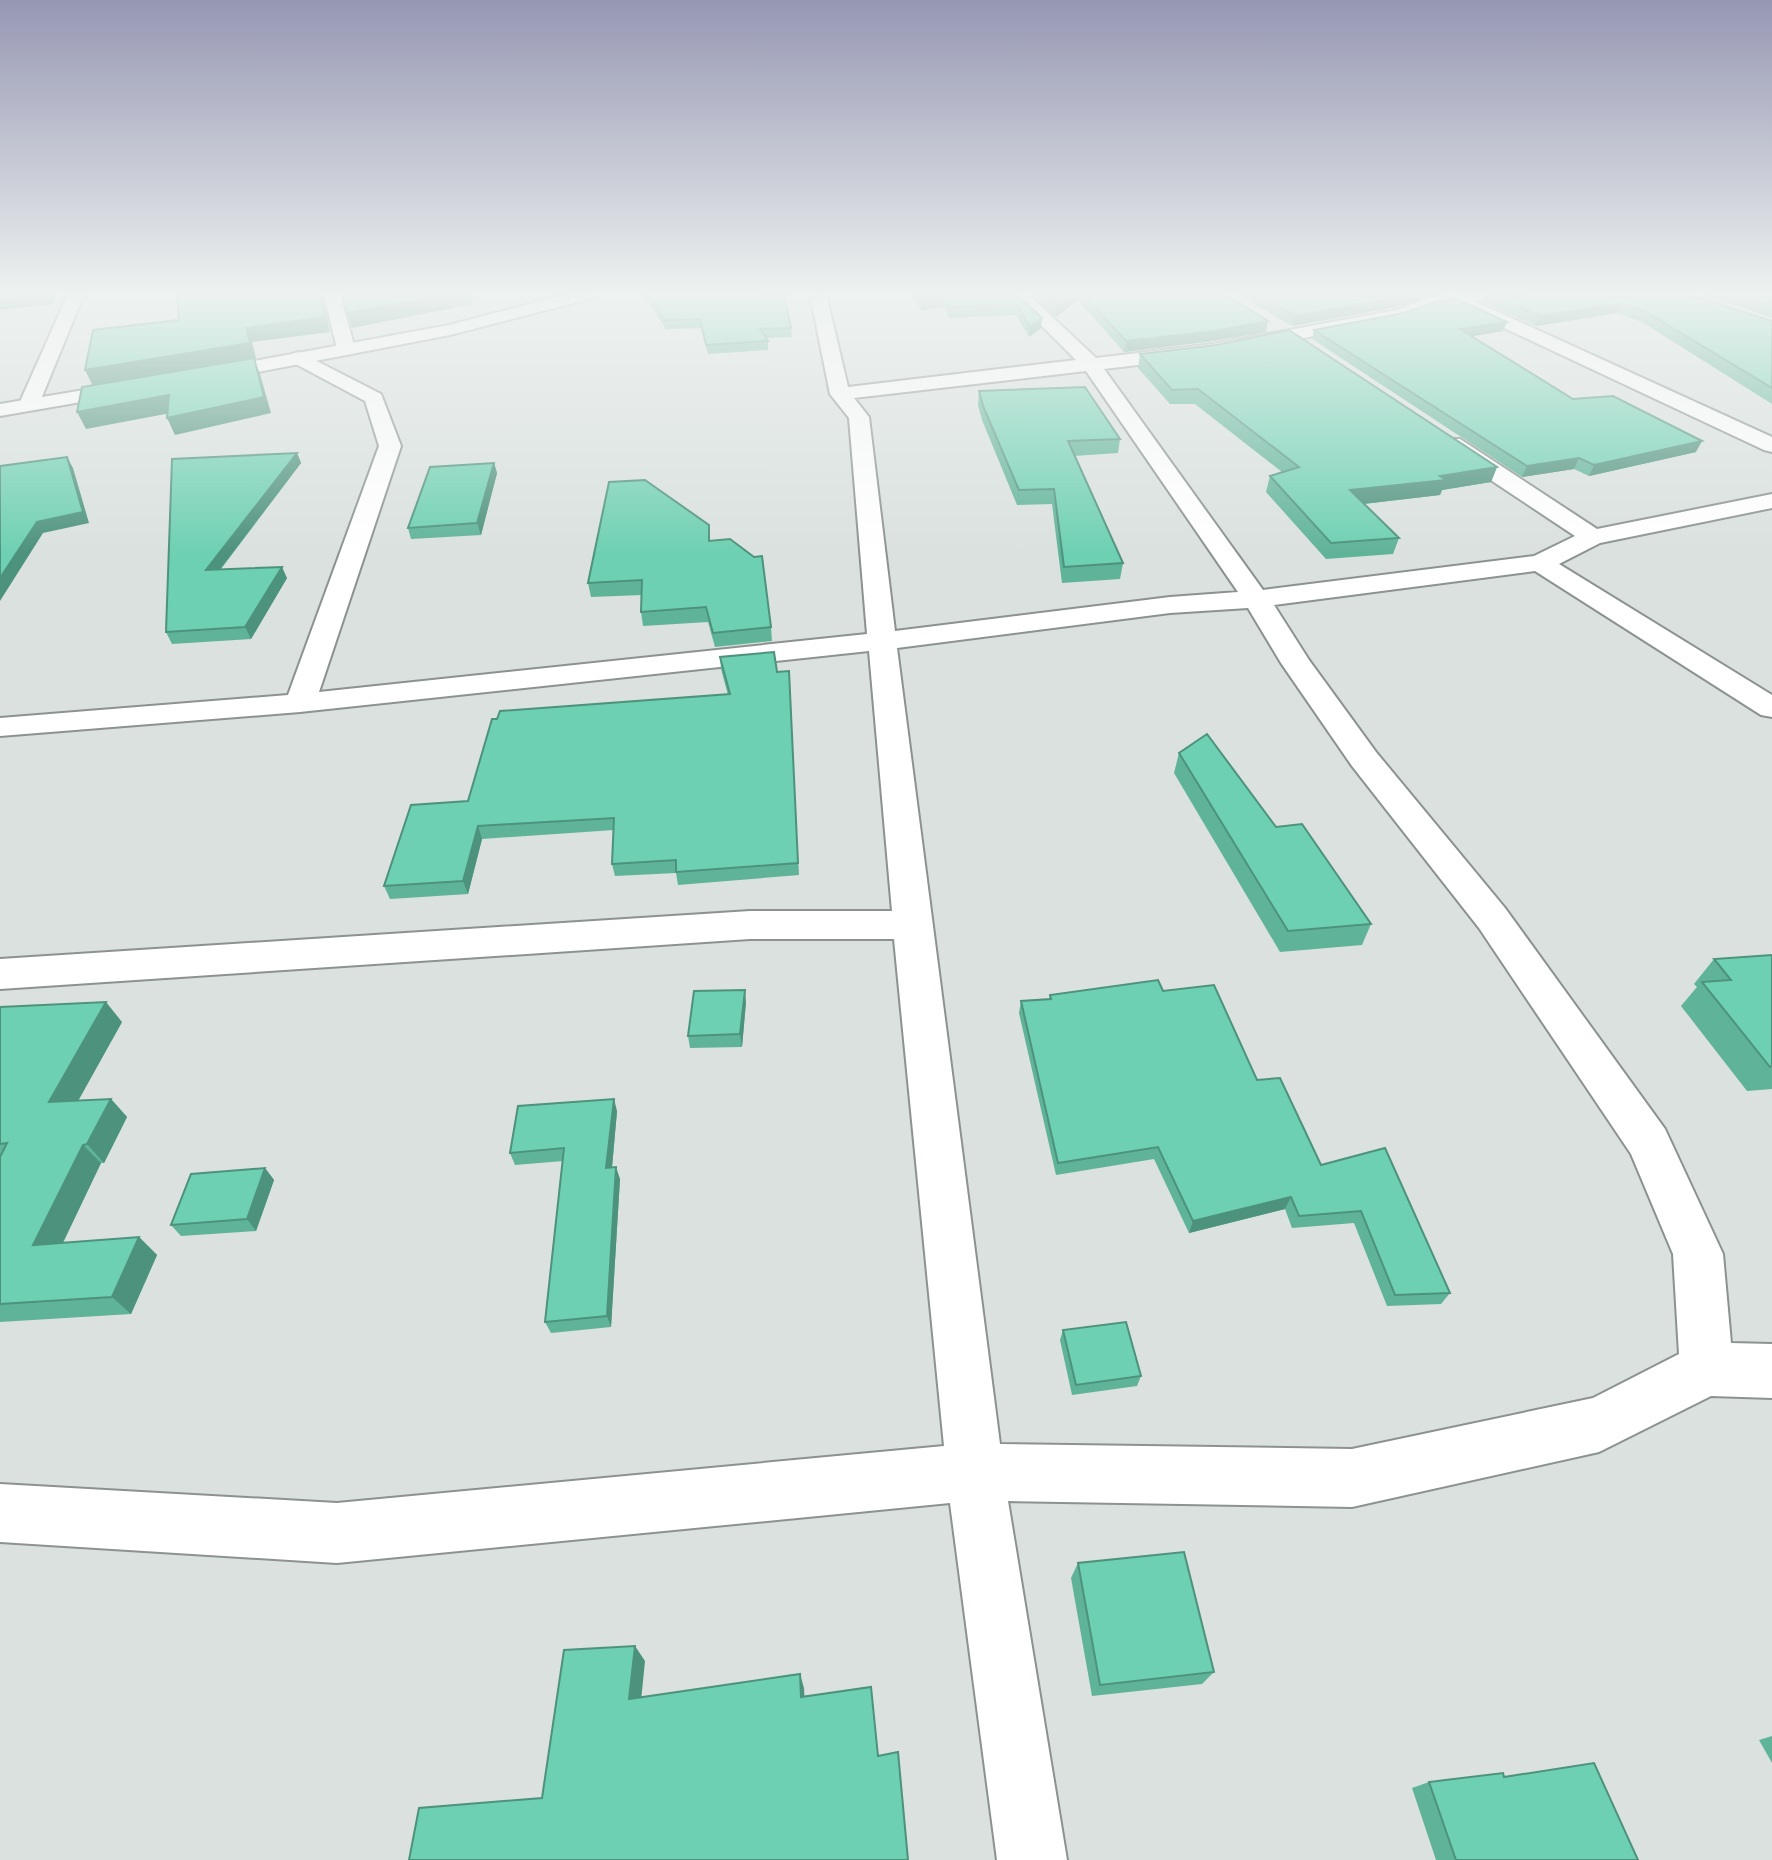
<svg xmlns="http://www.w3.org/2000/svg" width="1772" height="1860" viewBox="0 0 1772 1860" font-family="Cabin,sans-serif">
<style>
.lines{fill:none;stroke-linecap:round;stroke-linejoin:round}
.minor-casing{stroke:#8b928f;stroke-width:4}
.tertiary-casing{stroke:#8b928f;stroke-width:4}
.minor{fill:#fff;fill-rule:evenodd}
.tertiary{fill:#fff;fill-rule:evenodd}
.wall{fill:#5fb399}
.shaded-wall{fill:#4d927d}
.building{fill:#6ed0b2;stroke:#4d927d;stroke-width:2}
</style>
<rect width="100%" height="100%" fill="#dae1de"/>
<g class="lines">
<g class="minor-casing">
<g id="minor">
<polygon points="68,294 84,294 39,404 36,408 22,408 19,404"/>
<polygon points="324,294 340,294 355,349 353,353 346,355 337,349"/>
<path d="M 810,294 L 826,294 L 848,387 L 1076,360 L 1010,294 L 1028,294 L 1096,358 L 1213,344 L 1397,310 L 1428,298 L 1456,294 L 1498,294 L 1496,298 L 1474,301 L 1772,437 L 1772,452 L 1764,450 L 1453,304 L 1432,308 L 1401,319 L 1213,356 L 1104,369 L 1263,590 L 1534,556 L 1575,536 L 1444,449 L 1441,444 L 1444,439 L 1460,439 L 1597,529 L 1772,494 L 1772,508 L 1600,543 L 1559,564 L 1772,695 L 1772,717 L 1761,715 L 1535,571 L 1274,605 L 1309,660 L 1376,752 L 1505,908 L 1665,1129 L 1723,1254 L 1731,1343 L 1772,1344 L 1772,1398 L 1711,1396 L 1599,1452 L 1352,1507 L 1008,1501 L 1067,1860 L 997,1860 L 950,1503 L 337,1563 L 0,1542 L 0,1484 L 337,1503 L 944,1446 L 894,939 L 750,939 L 0,989 L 0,959 L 750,911 L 892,911 L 869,651 L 300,712 L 0,736 L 0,718 L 288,695 L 379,446 L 365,401 L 292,362 L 290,358 L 292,354 L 299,352 L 381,394 L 401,446 L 319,692 L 867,634 L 849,418 L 830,394 ZM 1086,371 L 1238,592 L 1170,597 L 895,631 L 869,417 L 854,398 ZM 1248,608 L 1281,663 L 1352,766 L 1479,928 L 1631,1154 L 1673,1254 L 1679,1354 L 1593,1398 L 1352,1449 L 1000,1444 L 897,648 L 1170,613 Z"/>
</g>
</g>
<g class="tertiary-casing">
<g id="tertiary">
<polygon points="568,294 595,294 593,298 450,335 206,382 196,376 206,370 449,325"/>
<polygon points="132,382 139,384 142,388 139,392 0,416 0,404"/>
</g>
</g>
<use href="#minor" class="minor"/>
<use href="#tertiary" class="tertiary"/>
</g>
<g class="wall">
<polygon points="643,294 784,294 791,328 792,337 766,338 768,341 768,350 708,354 701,328 666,329"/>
<polygon points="912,294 1017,294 1042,318 1041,328 1029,337 1016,315 949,318 944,307 921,310"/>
<polygon points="1032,294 1225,294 1266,332 1213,341 1124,352 1078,300 1056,317"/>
<polygon points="1237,294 1437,294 1396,307 1292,326"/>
<polygon points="1486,294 1688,294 1772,321 1772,404 1642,322 1617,313 1536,326 1483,302"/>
<polygon points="1703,294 1772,294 1772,318"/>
<polygon points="1314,330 1503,331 1471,336 1573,399 1696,452 1589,476 1574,469 1522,477 1312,339"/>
<polygon points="1140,354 1497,467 1491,482 1442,490 1440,495 1364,504 1399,538 1393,554 1326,559 1266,492 1270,476 1282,472 1195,404 1170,404 1138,368"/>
<polygon points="979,391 1120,439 1118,453 1074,456 1123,563 1120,579 1062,583 1052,504 1017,505 982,420 978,405"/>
<polygon points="297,453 301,463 221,569 287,578 251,639 172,644 166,632"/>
<polygon points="494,463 497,473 481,535 411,539 408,528"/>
<polygon points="711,540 771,627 772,641 715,647 708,622 643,626 641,612 642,595 591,597 588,583"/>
<polygon points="720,657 777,672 789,671 799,875 678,885 676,873 615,876 612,864 614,830 482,839 468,894 390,899 384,886 468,801 728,695 721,669"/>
<polygon points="1179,753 1276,827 1371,924 1362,945 1280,952 1174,773"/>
<polygon points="1772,955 1772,1089 1747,1091 1681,1006 1697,987 1694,984 1714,959"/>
<polygon points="1163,991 1257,1080 1321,1165 1450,1293 1441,1304 1387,1306 1354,1223 1292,1228 1285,1209 1189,1233 1154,1159 1056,1175 1019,1013 1021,1001 1049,999 1050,995"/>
<polygon points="746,1002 742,1047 690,1048 688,1036"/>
<polygon points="0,1007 122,1022 78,1100 111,1099 127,1117 104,1163 101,1163 63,1243 139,1237 157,1255 131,1314 0,1322"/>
<polygon points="617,1111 612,1167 620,1179 611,1327 551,1333 545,1322 563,1161 515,1165 510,1153"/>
<polygon points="265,1168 274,1180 256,1231 181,1236 171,1225"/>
<polygon points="1063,1330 1141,1376 1137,1386 1072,1395 1060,1340"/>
<polygon points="1078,1563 1214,1672 1202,1684 1092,1696 1071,1578"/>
<polygon points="1772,1736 1772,1763 1759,1740"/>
<polygon points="1504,1777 1638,1860 1436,1860 1412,1788 1429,1782"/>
</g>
<g class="shaded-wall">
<polygon points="49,294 57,294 53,304 0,310 0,301"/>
<polygon points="320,294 322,294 330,332 252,342 256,358 93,386 85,370 246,328"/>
<polygon points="449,294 471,294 473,304 352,328 347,313"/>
<polygon points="1074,294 1079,294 1078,300 1056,317 1057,306"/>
<polygon points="1409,294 1437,294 1396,307 1292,326 1295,316"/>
<polygon points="944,297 944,307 921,310 922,299"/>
<polygon points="1622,303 1617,313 1536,326 1540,316"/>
<polygon points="1042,318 1041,328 1029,337 1030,327"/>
<polygon points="1268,321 1266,332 1213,341 1124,352 1126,341"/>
<polygon points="1507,322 1503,331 1457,339 1460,329"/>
<polygon points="254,358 260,374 271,413 175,435 167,418"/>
<polygon points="169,395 176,412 86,429 77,412"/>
<polygon points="1702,441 1696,452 1589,476 1594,465"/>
<polygon points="297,453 301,463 211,581 206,570"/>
<polygon points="67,457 73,468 89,523 43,533 0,601 0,578"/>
<polygon points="1579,458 1574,469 1522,477 1527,466"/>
<polygon points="494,463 497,473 481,535 477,523"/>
<polygon points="1497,467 1491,482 1442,490 1440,495 1345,506 1350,490"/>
<polygon points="282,567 287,578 251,639 245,627"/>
<polygon points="478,826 482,839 468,894 463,881"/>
<polygon points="745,990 746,1002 742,1047 740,1034"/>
<polygon points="106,1002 122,1022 67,1121 49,1102"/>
<polygon points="111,1099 127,1117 104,1163 87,1144"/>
<polygon points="614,1099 617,1111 611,1179 606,1168"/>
<polygon points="83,1145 101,1163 53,1263 33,1245"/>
<polygon points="616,1167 620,1179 611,1327 607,1316"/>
<polygon points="265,1168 274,1180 256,1231 247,1219"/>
<polygon points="1291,1197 1285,1209 1189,1233 1193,1221"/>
<polygon points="139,1237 157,1255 131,1314 112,1297"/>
<polygon points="635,1646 645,1661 640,1711 629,1699"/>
<polygon points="800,1674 804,1688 805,1709 801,1697"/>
</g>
<g class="building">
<polygon points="0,294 49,294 49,295 0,301"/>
<polygon points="177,294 320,294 325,317 246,328 250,343 85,370 93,330 179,320"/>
<polygon points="342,294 449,294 347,313"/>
<polygon points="648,294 784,294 791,328 760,329 768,341 706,345 700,319 665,320"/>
<polygon points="918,294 1017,294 1042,318 1030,327 1017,305 949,307 944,297 922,299"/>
<polygon points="1044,294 1074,294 1057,306"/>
<polygon points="1083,294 1225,294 1268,321 1215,331 1126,341"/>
<polygon points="1257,294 1409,294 1399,297 1295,316"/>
<polygon points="1491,294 1688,294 1772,321 1772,388 1646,312 1622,303 1540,316"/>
<polygon points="1737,294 1772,294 1772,306"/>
<polygon points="1456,299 1507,322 1460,329 1573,399 1613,396 1702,441 1594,465 1579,458 1527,466 1314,330 1404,313 1436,302"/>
<polygon points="1289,330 1497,467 1440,476 1446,480 1350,490 1399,538 1331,543 1270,476 1299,467 1198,389 1172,390 1140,354 1216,345"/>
<polygon points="254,358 264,397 167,418 169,395 77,412 82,387"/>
<polygon points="1085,387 1120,439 1068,441 1123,563 1064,567 1054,489 1019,490 983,406 979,391"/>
<polygon points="297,453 206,570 282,567 245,627 166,632 172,459"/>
<polygon points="67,457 83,512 37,522 0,578 0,466"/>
<polygon points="494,463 477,523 408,528 430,467"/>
<polygon points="645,480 709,525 709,541 730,539 754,557 762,556 771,627 713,633 706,607 641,612 642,580 588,583 609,482"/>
<polygon points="774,652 777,672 789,671 798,863 676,872 676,860 612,864 614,818 478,826 463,881 384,886 411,805 468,801 492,719 497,719 500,711 730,694 720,657"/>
<polygon points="1207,734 1276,827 1302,824 1371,924 1288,931 1179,753"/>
<polygon points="1772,955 1772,1066 1770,1067 1702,982 1731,980 1714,959"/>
<polygon points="1158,980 1163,991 1214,985 1257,1080 1280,1078 1321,1165 1385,1148 1450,1293 1395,1295 1361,1211 1299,1216 1291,1197 1193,1221 1158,1147 1058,1163 1021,1001 1051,999 1050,995"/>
<polygon points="745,990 740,1034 688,1036 694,991"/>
<polygon points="106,1002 49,1102 111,1099 87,1144 83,1145 33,1245 139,1237 112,1297 0,1304 0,1157 7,1143 0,1144 0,1007"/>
<polygon points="614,1099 606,1168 616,1167 607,1316 545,1322 564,1148 510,1153 518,1106"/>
<polygon points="265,1168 247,1219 171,1225 191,1174"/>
<polygon points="1126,1322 1141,1376 1076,1385 1063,1330"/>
<polygon points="1184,1552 1214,1672 1100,1685 1078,1563"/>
<polygon points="635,1646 629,1699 800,1674 801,1697 871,1687 878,1756 898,1752 908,1860 409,1860 419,1808 542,1798 564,1650"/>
<polygon points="1594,1763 1638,1860 1456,1860 1429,1782 1503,1773 1504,1777"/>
</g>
<linearGradient id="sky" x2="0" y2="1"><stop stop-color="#9697b3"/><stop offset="0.53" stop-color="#eef2f0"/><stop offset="1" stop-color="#eef2f0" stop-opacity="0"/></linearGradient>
<rect width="1772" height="554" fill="url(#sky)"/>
</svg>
